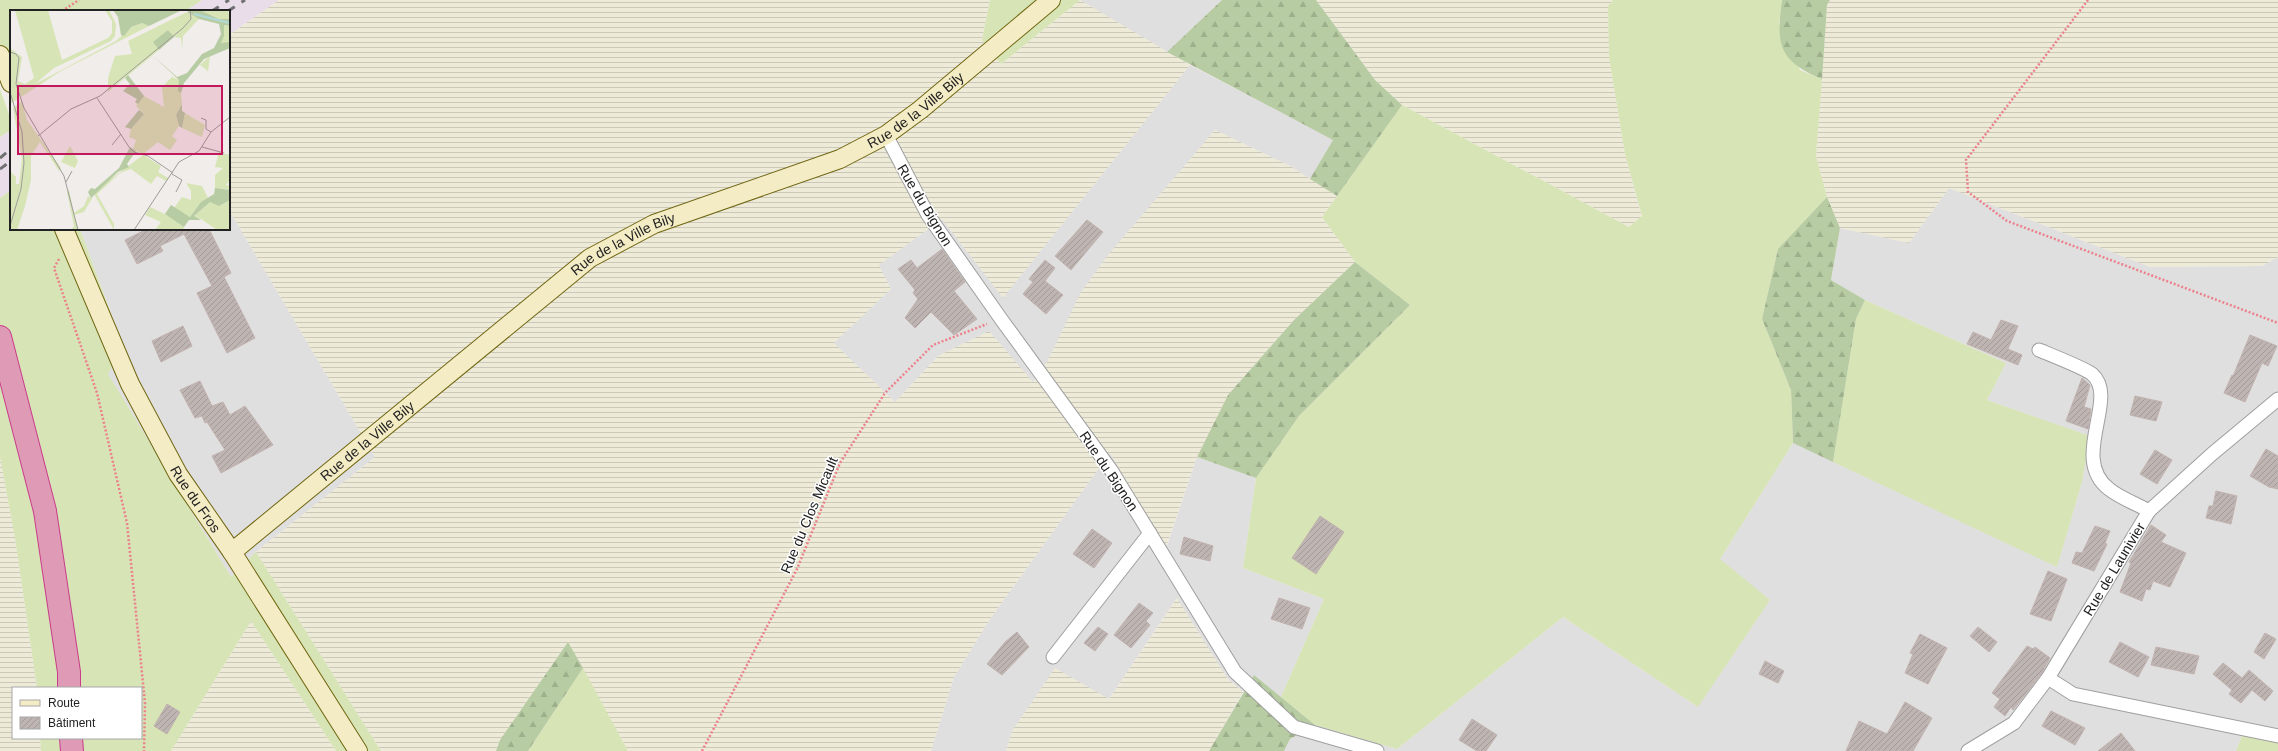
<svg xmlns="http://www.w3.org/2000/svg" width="2278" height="751" viewBox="0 0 2278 751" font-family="Helvetica,sans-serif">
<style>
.residential{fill:#e0dfdf}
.railway{fill:#e9dde9}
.farmland{fill:url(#farmland-rules)}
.grass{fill:#d7e5b6}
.forest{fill:url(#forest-firs)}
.building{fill:url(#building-hatch);stroke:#c1b2ae}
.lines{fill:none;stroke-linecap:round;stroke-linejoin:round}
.street-casing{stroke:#9f9f9f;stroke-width:15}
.secondary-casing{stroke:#706612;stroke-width:20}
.highway-casing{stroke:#c93d8b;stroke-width:24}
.path{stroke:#ec808c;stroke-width:2.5;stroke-dasharray:2 2;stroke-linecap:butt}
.street{stroke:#fff;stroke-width:13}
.secondary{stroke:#f4ecc5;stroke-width:18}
.highway{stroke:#df9bb6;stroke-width:22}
.rail{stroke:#707070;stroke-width:3;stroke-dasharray:8 8;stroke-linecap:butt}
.labels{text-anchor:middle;stroke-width:3;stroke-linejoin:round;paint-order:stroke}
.street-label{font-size:14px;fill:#222;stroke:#fff}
.inset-river{fill:none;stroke:#b0d9d9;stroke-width:2}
.inset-road{fill:none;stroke:#9e9c9a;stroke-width:1}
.view{fill:#c2185b;fill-opacity:0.15;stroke:#c2185b;stroke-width:2}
.inset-edge{fill:none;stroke:#222;stroke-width:2}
</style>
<defs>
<pattern id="farmland-rules" width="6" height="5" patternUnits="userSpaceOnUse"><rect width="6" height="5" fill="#edead8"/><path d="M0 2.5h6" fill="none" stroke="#cbc8b9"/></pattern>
<pattern id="forest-firs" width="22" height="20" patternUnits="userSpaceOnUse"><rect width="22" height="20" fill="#b8cca3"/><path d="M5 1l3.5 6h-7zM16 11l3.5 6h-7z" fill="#9eaf8c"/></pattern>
<pattern id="building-hatch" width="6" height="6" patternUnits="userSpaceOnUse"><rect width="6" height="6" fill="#beb5b3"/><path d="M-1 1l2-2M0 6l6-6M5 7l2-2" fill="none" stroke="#a39b9a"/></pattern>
</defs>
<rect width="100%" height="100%" fill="#f1edea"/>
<g class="residential">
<polygon points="1080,0 1222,0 1167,52"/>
<polygon points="1190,65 1334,140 1310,179 1290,166 1215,130 1033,382 938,356 895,402 833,343 891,289 878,265 942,219 1003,297"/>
<polygon points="1949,188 2150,267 2262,266 2278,257 2278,741 2243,733 2236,751 1284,751 1290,739 1315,725 1397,749 1563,617 1698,707 1720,559 1793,443 2057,566 2082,482 2089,436 1987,400 2006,363 1865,300 1831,280 1840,228 1909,243"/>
<polygon points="229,210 375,457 256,552 231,577 107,374 123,345 80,229 229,229"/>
<polygon points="1110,453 1167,546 1197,457 1256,478 1243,568 1324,599 1281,697 1254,675 1243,692 1227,678 1176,599 1109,699 1012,731 1006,751 931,751 954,677 990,619"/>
</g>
<g class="railway">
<polygon points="202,0 279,0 229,35 229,11 185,11"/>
<polygon points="11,130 11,190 0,198 0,137"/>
</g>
<g class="farmland">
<polygon points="279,0 990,0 982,40 1001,64 1080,0 1190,65 1003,298 942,219 879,265 891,289 834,343 895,402 938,356 989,331 1033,382 1047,362 1081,292 1108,255 1215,130 1290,166 1337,196 1322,217 1355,262 1294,320 1228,395 1197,457 1166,547 1110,453 990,619 954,677 931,751 628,751 568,642 500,740 496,751 381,751 256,552 375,457 229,210 229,35"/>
<polygon points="1316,0 1613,0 1608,6 1609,57 1625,154 1642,217 1629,227 1402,105 1375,80"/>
<polygon points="1830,0 2278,0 2278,257 2262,266 2150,267 1949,188 1909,243 1840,228 1827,197 1816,156 1827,5"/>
<polygon points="0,457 15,538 37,688 13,688 13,738 40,738 41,751 0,751"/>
<polygon points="1177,598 1227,678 1243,692 1209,751 1006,751 1012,731 1055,668 1109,699"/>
<polygon points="251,621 336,751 171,751"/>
</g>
<g class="grass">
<polygon points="0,0 202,0 185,11 11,11 11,58 0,68"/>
<polygon points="990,0 1080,0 1001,64 982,40"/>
<polygon points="1613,0 1782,0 1779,24 1800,70 1822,79 1816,156 1827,197 1778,249 1762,319 1791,390 1793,443 1720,559 1770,600 1698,707 1563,617 1397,749 1315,725 1281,697 1324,599 1243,568 1256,478 1299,416 1410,305 1355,262 1322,217 1402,105 1629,227 1642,216 1625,154 1609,57 1608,6"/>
<polygon points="0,89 11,120 11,130 0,137"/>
<polygon points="11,190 11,229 80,229 123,346 108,374 231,577 256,552 381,751 336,751 251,621 171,751 41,751 40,738 141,738 141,688 37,688 15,538 0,457 0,198"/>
<polygon points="1865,300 2006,363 1987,400 2090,436 2082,482 2057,567 1833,462 1856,319"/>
<polygon points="583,668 628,751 528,751"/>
<polygon points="2243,733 2278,741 2278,751 2236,751"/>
</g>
<g class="forest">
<polygon points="1222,0 1316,0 1375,80 1402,105 1337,196 1310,179 1333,140 1167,52"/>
<path d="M 1782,0 L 1830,0 L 1827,5 L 1822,79 C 1778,61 1776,44 1782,0 Z"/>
<polygon points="1827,197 1840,228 1831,280 1865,300 1856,319 1833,462 1793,443 1791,390 1762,319 1778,249"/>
<polygon points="1355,262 1410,305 1299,416 1256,478 1197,457 1228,395 1294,320"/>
<polygon points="568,642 583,668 528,751 496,751 500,740"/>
<polygon points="1254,675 1315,725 1290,739 1284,751 1209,751"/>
</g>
<g class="building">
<polygon points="1087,220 1103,232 1071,270 1055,256"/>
<polygon points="147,229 209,229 231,273 224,277 255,338 227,353 197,293 212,286 184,234 160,246 163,251 137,264 125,240"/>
<polygon points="942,249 965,282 954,291 977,319 954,335 931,312 915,328 905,318 918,299 913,293 915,290 898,269 911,260 917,268"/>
<polygon points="1045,260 1055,268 1045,281 1063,295 1046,314 1023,294 1033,282 1029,279"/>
<polygon points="2001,320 2018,326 2008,349 2022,355 2018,365 1967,344 1973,332 1991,340"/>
<polygon points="183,326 192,346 161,362 152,341"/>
<polygon points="2250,335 2277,346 2268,366 2262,363 2245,402 2224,393 2232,375 2233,376"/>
<polygon points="2082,378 2090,385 2084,407 2091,409 2088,429 2066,421"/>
<polygon points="200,381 212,406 223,402 230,415 245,406 273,445 221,473 212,456 225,450 207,422 205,423 202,416 195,418 180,390"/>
<polygon points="2135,396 2162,402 2156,421 2130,415"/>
<polygon points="2266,449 2278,456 2278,489 2269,487 2250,476"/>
<polygon points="2155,450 2172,460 2157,484 2140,474"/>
<polygon points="2216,491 2237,496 2231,524 2206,518 2209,506 2213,506"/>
<polygon points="1320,516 1344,532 1316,574 1292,558"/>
<polygon points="2151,525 2166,535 2161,542 2186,553 2170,587 2153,581 2150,590 2146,589 2142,601 2120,592 2131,563 2129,562"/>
<polygon points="2095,526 2110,531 2105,543 2107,544 2094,571 2072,563 2076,552 2082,553"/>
<polygon points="1092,529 1112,543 1094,568 1073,554"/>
<polygon points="1184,537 1213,546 1210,561 1180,554"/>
<polygon points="2048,571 2067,579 2051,621 2030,614"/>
<polygon points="1279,598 1310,608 1302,629 1271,619"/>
<polygon points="1139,603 1153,613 1146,621 1150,625 1131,648 1114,635"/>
<polygon points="1098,627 1108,634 1095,651 1084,643"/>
<polygon points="1978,627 1997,642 1989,652 1970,636"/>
<polygon points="1017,632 1029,647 1002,675 987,664 1005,642"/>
<polygon points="2265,633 2276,639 2264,659 2254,652"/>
<polygon points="1920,634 1947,648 1928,684 1905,673 1913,654 1910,653"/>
<polygon points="2120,642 2149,657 2138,677 2109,662"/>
<polygon points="2027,646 2033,649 2035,647 2050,658 2041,674 2013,710 2011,707 2005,716 1994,707 2000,699 1992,693"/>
<polygon points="2156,647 2199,656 2194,674 2151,665"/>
<polygon points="1765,661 1784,671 1778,683 1759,674"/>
<polygon points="2223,663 2242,678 2249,670 2273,691 2265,701 2252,690 2241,703 2229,694 2232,690 2213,674"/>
<polygon points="1905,702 1932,718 1913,751 1846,751 1859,721 1887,734"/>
<polygon points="167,704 180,712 167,734 154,726"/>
<polygon points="2051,711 2085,728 2075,745 2042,726"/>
<polygon points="1472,719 1497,735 1486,751 1477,751 1459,740"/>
<polygon points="2121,733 2135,751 2098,751"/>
</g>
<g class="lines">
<g class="street-casing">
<g id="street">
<polyline points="886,135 928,215 1001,319 1111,470 1235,672 1294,727 1377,751"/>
<path d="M 2039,350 C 2051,355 2084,368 2092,374 C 2120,398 2069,458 2109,489 C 2120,498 2137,504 2149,511"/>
<polyline points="1053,657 1150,533"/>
<polyline points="2048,678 2073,694 2278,736"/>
<polyline points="1968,751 2014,723 2048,678 2149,511 2212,454 2278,399"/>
</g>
</g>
<g class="secondary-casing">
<g id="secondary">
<polyline points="0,55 11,83"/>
<path id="s1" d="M 64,229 L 130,384 L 178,474 L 232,552 L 358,751"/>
<path id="s2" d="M 232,552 L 590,258 L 654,224 L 840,159 L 886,135 L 920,110 L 1051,0"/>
</g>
</g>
<g class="highway-casing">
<g id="highway">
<polyline points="0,337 45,511 69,672 69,688"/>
<polyline points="71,738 72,751"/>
</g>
</g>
<g class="path">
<polyline points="2088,0 1966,160 1968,192 2007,221 2278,323"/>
<polyline points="62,11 79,0"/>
<polyline points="59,259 54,268 97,393 127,523 145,703 144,751"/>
<polyline points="702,751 797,569 840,463 885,393 933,345 987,324"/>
</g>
<use href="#street" class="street"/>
<use href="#secondary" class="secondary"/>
<use href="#highway" class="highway"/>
<g class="rail">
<polyline points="212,11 229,0"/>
<polyline points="228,11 245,0"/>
<polyline points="0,158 11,149"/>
<polyline points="0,169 11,161"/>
</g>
</g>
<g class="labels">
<g class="street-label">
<text dy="5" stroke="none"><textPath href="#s2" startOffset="823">Rue de la Ville Bily</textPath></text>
<text transform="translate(925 205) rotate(59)" y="5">Rue du Bignon</text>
<text dy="5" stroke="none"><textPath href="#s2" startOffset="499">Rue de la Ville Bily</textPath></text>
<text dy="5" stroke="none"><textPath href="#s2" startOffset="175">Rue de la Ville Bily</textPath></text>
<text transform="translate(1109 471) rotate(56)" y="5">Rue du Bignon</text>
<text dy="5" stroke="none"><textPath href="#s1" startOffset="301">Rue du Fros</textPath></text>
<text transform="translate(809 515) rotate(-67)" y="5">Rue du Clos Micault</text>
<text transform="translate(2114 569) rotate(-59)" y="5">Rue de Launivier</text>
</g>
</g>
<g transform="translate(10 10)">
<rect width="220" height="220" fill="#f1edea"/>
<path d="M 5,0 L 38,0 L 52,50 L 98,28 L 102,23 L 102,11 L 95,0 L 99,0 L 106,14 L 105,26 L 101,31 L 44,58 L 25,74 L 106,31 L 121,17 L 132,13 L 139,16 L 51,61 L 11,87 L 9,81 L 9,88 L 0,94 L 0,38 L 12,47 L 8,71 L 15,74 L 24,68 ZM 190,0 L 218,0 L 220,9 L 209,9 ZM 177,2 L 189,9 L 173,26 L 172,39 L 171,28 L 164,27 L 158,20 L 146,35 L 149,40 L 98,82 L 98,68 L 105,46 L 122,44 L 118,31 ZM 214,15 L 220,16 L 220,32 L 211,35 ZM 200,46 L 198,61 L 190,55 ZM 162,67 L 169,70 L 171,83 L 172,94 L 166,105 L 169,116 L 162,126 L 167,130 L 160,140 L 148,132 L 133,144 L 126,141 L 123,139 L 126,130 L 119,127 L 121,119 L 134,104 L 126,96 L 134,86 L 154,97 L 152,77 ZM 12,91 L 17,110 L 51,158 L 49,161 L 30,132 L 21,146 L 21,170 L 15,196 L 7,220 L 0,220 L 0,161 L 6,167 L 6,174 L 9,174 L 12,149 L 3,98 ZM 175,103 L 195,115 L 192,127 L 172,118 ZM 60,136 L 68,151 L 65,158 L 51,152 ZM 209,142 L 220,145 L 220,170 L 216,175 L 220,176 L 220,180 L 205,178 L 205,165 L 213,158 L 205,157 ZM 133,145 L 151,156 L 148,162 L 158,168 L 156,171 L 147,166 L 141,174 L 121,159 L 110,163 L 87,184 L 104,214 L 104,220 L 84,184 L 85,181 ZM 176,173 L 192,176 L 198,188 L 191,192 L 180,207 L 164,198 L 172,187 L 181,190 L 181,181 ZM 59,180 L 64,203 L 74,196 L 78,186 L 81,188 L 84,185 L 74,202 L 64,205 L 69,220 L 62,219 L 64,216 L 57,182 ZM 220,190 L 220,220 L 207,220 L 191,209 L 183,207 L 201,191 L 209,196 ZM 140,197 L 161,207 L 174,217 L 173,220 L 145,220 L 151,212 L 135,205 Z" fill="#d7e5b6"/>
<path d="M 103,0 L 172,0 L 139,16 L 132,13 L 121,17 L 114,26 L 111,25 L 108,7 ZM 182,0 L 190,0 L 209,9 L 220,9 L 220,16 L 214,15 L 214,26 L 211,33 L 220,32 L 220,38 L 194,49 L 174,73 L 171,83 L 168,81 L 169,70 L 142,45 L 167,67 L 177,63 L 192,44 L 204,38 L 211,24 L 209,14 L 189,9 L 177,2 ZM 158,20 L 164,27 L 149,40 L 143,32 ZM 118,65 L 134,86 L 128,94 L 125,92 L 127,89 L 113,81 L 120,74 L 115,68 ZM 172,94 L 172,101 L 175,103 L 172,118 L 169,116 L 166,105 ZM 129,100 L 134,104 L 121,119 L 115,117 ZM 120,137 L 126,141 L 117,154 L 119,157 L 108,162 L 81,188 L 78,182 L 81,178 L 85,179 L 109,158 ZM 205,178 L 220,180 L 220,190 L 209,196 L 200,192 L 184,206 L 191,210 L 179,210 L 174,217 L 155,204 L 161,195 L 180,207 L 191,192 L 204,184 Z" fill="#b8cca3"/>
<path class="inset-river" d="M 184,4 L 220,13"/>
<path class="inset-road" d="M 0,42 L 6,44 L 9,48 L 6,74 L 14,98 L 54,166 L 68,220M 0,82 L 12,122 L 14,153 L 11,179 L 0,216M 87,88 L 119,137 L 124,142 L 138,146 L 163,163M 191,108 L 196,110 L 196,119 L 201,122M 28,126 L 61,99 L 90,86 L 173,18 L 181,9 L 180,0M 102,135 L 111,124M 192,137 L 214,143M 162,164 L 172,170 L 166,182M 56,172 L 62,161M 124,220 L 169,152 L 189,141 L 201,122 L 220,107"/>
<path class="view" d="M 8,76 L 212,76 L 212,144 L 8,144 Z"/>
<rect width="220" height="220" class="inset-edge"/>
</g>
<rect x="12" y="687" width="130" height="52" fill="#ffffff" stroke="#a7a7a7"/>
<rect x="20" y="700" width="20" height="6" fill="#f4ecc5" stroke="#a7a7a7"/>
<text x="48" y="707" font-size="12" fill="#222222">Route</text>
<rect x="20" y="717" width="20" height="12" fill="url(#building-hatch)" stroke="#a7a7a7"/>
<text x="48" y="727" font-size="12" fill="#222222">Bâtiment</text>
</svg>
